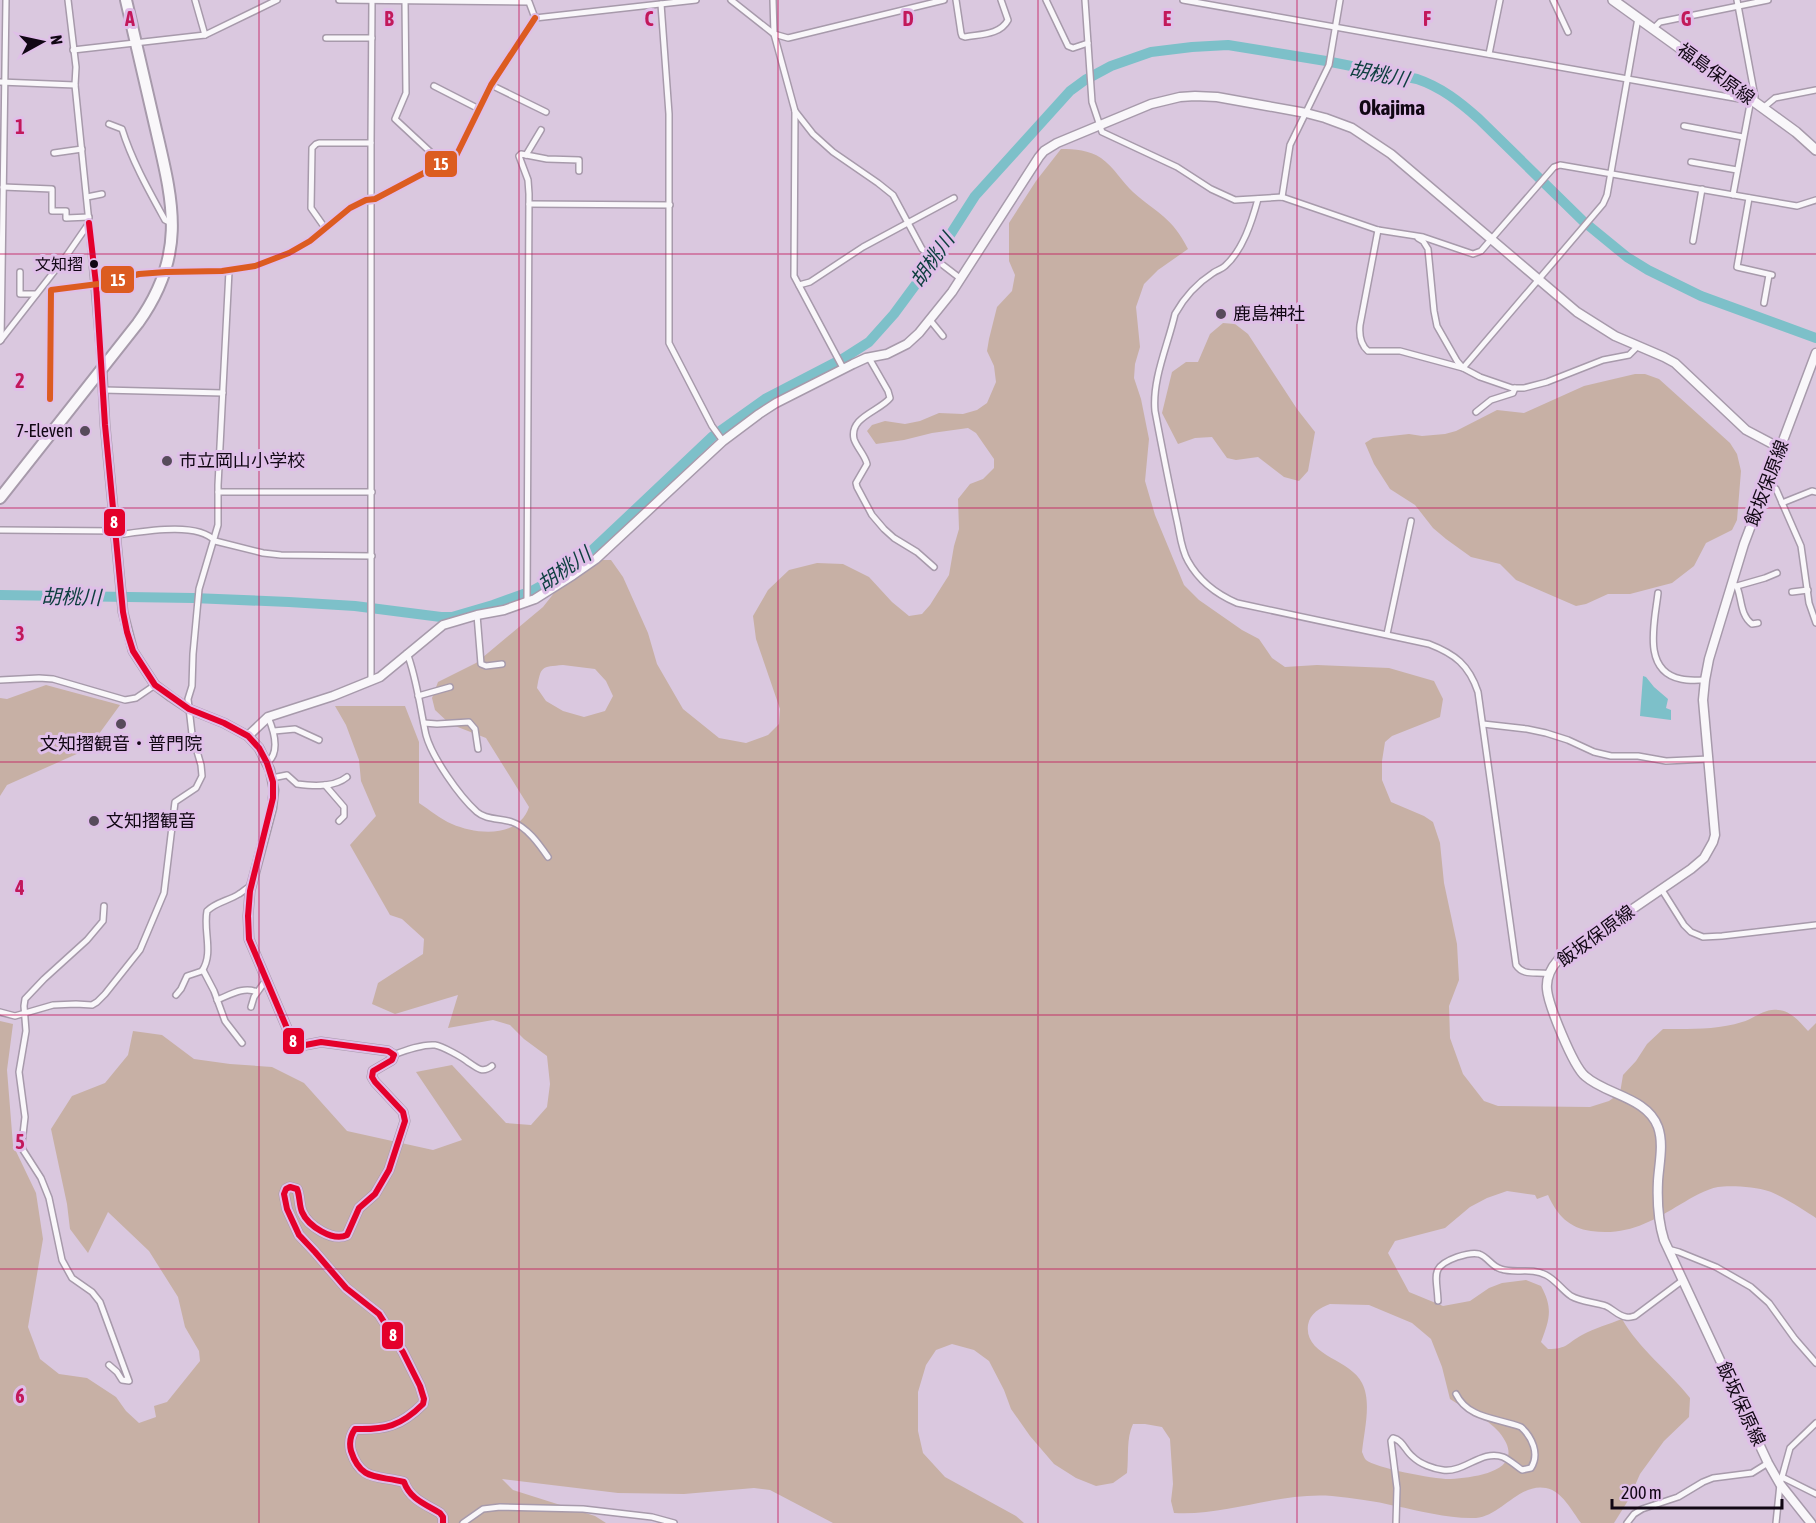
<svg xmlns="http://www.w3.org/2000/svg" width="1816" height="1523" viewBox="0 0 1816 1523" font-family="'Asap Condensed','Noto Sans JP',sans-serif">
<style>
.green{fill:#c7b0a5;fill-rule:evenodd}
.water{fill:#7dc0c9}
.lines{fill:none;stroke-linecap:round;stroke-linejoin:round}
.river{stroke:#7dc0c9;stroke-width:10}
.street-casing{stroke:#a79aab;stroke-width:8}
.secondary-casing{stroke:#a79aab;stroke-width:11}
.primary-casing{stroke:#a79aab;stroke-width:12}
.highway-casing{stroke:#a79aab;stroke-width:14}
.street{stroke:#f9f7fa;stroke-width:5}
.secondary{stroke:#f9f7fa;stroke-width:8}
.primary{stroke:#f9f7fa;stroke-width:9}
.highway{stroke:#f9f7fa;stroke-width:10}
.bus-1-casing{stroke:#dfbfe8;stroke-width:10}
.bus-2-casing{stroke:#dfbfe8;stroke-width:10}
.bus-1{stroke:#e4002b;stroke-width:6}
.bus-2{stroke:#dc5c21;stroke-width:6}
.grid{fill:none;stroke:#c2185b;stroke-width:1.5;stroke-opacity:0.55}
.bus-dot{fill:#110714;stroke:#dfbfe8;stroke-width:2}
.poi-dot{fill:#574b5b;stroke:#dfbfe8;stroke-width:2}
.labels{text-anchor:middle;stroke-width:6;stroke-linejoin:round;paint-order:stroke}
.bus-label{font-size:16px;fill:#110714;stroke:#dfbfe8;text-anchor:end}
.street-label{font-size:18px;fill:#110714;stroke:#dfbfe8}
.poi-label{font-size:18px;fill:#110714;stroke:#dfbfe8;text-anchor:start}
.water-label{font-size:20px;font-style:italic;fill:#0d3e3f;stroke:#dfbfe8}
.quarter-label{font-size:21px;font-weight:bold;fill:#110714;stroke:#dfbfe8}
.grid-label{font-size:20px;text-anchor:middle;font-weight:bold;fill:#c2185b;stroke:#dfbfe8;stroke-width:6;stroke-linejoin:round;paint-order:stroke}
.line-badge{stroke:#dfbfe8;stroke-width:2}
.badge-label{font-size:16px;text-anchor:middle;font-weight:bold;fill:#fff}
</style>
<rect width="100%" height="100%" fill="#dac8df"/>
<g class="green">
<path d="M 1061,149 C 1075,149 1089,150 1101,158 C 1114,167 1122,182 1133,192 C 1158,214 1172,217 1188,249 L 1158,270 L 1144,284 L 1136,307 L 1140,347 L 1135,364 L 1134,378 L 1141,399 L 1149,439 L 1145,481 L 1155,515 L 1184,585 L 1199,600 L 1242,630 L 1259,639 L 1272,658 L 1285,667 L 1317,665 L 1389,668 L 1434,681 L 1443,699 L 1440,717 L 1392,736 L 1385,742 L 1382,761 L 1382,780 L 1391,802 L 1424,816 L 1433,822 L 1440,843 L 1444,883 L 1457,944 L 1459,980 L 1449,1006 L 1450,1038 L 1463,1074 L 1484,1101 L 1498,1106 L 1590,1107 L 1609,1101 L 1620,1093 L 1623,1075 L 1636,1061 L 1647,1044 L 1663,1029 C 1689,1029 1717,1030 1742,1022 C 1754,1019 1764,1008 1778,1010 C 1791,1011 1799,1021 1808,1031 L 1816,1023 L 1816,1218 C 1806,1211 1779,1194 1768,1191 C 1757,1187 1730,1185 1718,1187 C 1706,1189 1691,1198 1681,1204 C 1651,1222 1627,1236 1591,1231 C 1569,1228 1557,1215 1548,1195 L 1537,1199 L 1535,1195 L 1507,1191 L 1487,1198 L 1470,1207 L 1445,1228 L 1395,1241 L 1388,1253 L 1409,1292 L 1443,1306 L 1470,1301 L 1489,1288 L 1502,1283 L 1526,1280 L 1541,1286 C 1553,1308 1550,1319 1541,1342 L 1548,1349 C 1568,1349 1567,1343 1582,1335 C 1595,1328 1609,1324 1622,1319 C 1640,1350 1668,1370 1690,1398 L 1689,1417 L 1664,1441 L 1640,1474 L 1629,1499 L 1614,1523 L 1581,1523 C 1572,1511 1562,1491 1546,1488 C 1519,1483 1501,1516 1476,1518 C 1448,1519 1422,1511 1395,1506 C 1375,1501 1353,1498 1332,1496 C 1278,1492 1228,1516 1174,1513 L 1171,1501 L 1173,1484 L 1170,1439 L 1162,1427 L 1145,1424 L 1133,1424 C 1126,1439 1129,1456 1127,1473 L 1113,1483 L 1096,1486 L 1076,1478 L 1054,1464 L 1030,1436 L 1011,1409 L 1004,1390 L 989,1361 L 974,1350 L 952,1344 L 936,1350 L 926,1365 L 918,1392 L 918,1431 L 923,1453 L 945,1477 L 1016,1516 L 1024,1523 L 833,1523 L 770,1490 L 754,1488 L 684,1494 L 618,1493 L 502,1479 L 513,1490 L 595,1516 L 606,1523 L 0,1523 L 0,1021 L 13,1024 L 7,1070 L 13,1145 L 36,1193 L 43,1239 L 28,1327 L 40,1359 L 59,1374 L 87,1378 L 116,1397 L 126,1411 L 139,1423 L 156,1417 L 154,1406 L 167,1402 L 200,1361 L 199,1351 L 185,1327 L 178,1297 L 149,1251 L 108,1212 L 88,1253 L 70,1229 L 67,1204 L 51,1129 L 72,1096 L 105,1083 L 128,1055 L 133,1031 L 162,1035 L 194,1059 L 230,1064 L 272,1067 L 304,1083 L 347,1131 L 433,1150 L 462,1140 L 416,1072 L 452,1065 L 506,1123 L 531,1125 L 547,1107 L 550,1084 L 547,1056 L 524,1039 L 510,1025 L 493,1020 L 448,1028 L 458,995 L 395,1014 L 372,1004 L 378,983 L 423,954 L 424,939 L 402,919 L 390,915 L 350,845 L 376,816 L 361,781 L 359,760 L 346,725 L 335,706 L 405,706 L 419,742 L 419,803 C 430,810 440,819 452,824 C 477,835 519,838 529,807 L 486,738 L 450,724 L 435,710 L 432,698 L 438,682 L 476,663 L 543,607 L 577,564 L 598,560 L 611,560 L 623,577 L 648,633 L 657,664 L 683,709 L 719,738 L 746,743 L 768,735 L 779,724 L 780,709 L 756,639 L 753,616 L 768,590 L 789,570 L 817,563 L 843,564 L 869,577 L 892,602 L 909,616 L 922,614 L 930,605 L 949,575 L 954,546 L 959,529 L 958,499 L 970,484 L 983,479 L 994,468 L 994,459 L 976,433 L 968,428 L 932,433 L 904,440 L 876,444 L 867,431 L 872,425 L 885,421 L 905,424 L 920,421 L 939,413 L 963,414 L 977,410 L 987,403 L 996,382 L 994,366 L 987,351 L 989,339 L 997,307 L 1012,291 L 1015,275 L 1009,261 L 1009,223 L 1036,181 ZM 563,665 L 595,669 L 606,681 L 613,696 L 605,711 L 584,717 L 563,711 L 546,701 L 537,688 C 541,666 541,667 563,665 ZM 1330,1304 L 1369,1305 L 1412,1323 L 1431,1339 L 1442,1367 L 1450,1399 C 1465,1409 1487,1418 1499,1432 C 1530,1470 1478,1477 1451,1479 C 1438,1480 1375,1468 1366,1460 C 1364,1458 1363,1454 1362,1452 C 1364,1431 1372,1402 1362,1383 C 1351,1359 1304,1356 1308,1325 C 1310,1313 1320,1308 1330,1304 Z"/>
<polygon points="1223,323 1235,324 1248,334 1297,409 1315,432 1308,471 1299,481 1284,477 1258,457 1236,460 1227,458 1212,437 1195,438 1178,444 1162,413 1172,372 1186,362 1198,362 1210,334"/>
<polygon points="1635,374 1645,374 1659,379 1730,443 1737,454 1741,471 1737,520 1732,530 1706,543 1694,566 1672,583 1630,594 1608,594 1586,604 1576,606 1516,580 1500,564 1471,557 1446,539 1433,528 1415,505 1390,489 1374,464 1365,443 1373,438 1409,434 1422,436 1445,434 1456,431 1497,410 1524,413 1584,386"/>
<polygon points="46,685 120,705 88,749 7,785 0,796 0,698 7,699"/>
</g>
<polygon class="water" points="1643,676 1646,677 1654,687 1668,699 1666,708 1671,710 1671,720 1640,716"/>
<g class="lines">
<path class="river" d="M 0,595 L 193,598 L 289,602 L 355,606 L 441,617 L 452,617 L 493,605 L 532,591 L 552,580 L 585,557 L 713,436 L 765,399 L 844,358 L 869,342 L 894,314 L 936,257 L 975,196 L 1070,91 L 1085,80 L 1111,66 L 1151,52 L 1192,47 L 1228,45 L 1326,61 L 1417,79 C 1441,87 1460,102 1479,119 L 1583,221 L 1627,257 L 1648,270 L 1701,296 L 1816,338"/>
<g class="street-casing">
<g id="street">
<polyline points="195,0 205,35"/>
<polyline points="339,0 529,2 535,18 696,0"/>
<polyline points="731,0 774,34 788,38 944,0"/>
<polyline points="773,0 774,34 795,111 794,276 843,368"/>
<path d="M 956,0 L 961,33 L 962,36 L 965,37 C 981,34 1000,35 1008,20 L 1001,0"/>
<polyline points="1046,0 1068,46 1073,48 1088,43"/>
<polyline points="1085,0 1092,102 1102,132 1177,167 1211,189 1235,200 1282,197 1378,230 1423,237 1473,254 1481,251 1554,167 1560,165 1797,206 1816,200"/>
<polyline points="1183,0 1740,99 1749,98"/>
<polyline points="1553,0 1568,32"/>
<polyline points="1737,0 1755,97 1753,101"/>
<polyline points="405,1 406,93 395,119 438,159 441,165"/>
<polyline points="661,4 669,114 669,343 712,426 723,441"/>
<polyline points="1653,29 1660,22 1768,0"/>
<polyline points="326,38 372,38"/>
<polyline points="73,50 205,35 277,0"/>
<polyline points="1489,54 1500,0"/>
<polyline points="0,82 75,85"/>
<polyline points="491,85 546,112"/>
<polyline points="434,86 479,109"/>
<polyline points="1763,108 1775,98 1816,90"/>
<polyline points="795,111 813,134 833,152 878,183 893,195 922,249 961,279"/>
<path d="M 109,124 L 122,129 C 132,161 149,191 165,220 L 171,223"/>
<polyline points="1684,126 1743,137"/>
<polyline points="371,143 371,681"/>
<polyline points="54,153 82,149"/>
<polyline points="526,155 541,130"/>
<polyline points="1691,162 1737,170"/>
<polyline points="3,187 52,189 52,211 66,211 66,218 89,217"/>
<polyline points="1733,195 1751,99"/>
<polyline points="87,197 102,194"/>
<polyline points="1282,197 1290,145 1329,65 1340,0"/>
<polyline points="1749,198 1737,267 1772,275"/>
<path d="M 1258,199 C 1252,221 1243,250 1225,266 C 1222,269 1217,270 1213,273 C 1196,284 1185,296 1175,314 C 1168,345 1152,379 1155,411 C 1162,448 1169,484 1177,521 C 1180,534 1181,549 1188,561 C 1199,581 1216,594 1237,603 L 1429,644 C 1455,654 1469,665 1478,692 L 1516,965 C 1524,977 1537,971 1549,974"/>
<polyline points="529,204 670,205"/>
<polyline points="89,224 101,367"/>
<polyline points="325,228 311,208 312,148 316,144 319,143 371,143 372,0"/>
<path d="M 1378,230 L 1360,325 C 1359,335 1361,345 1368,351 L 1400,351 L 1463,368 L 1603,204 L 1607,195 L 1638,18"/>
<polyline points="1418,238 1423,241 1428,249 1434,311 1437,326 1457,361 1463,368 1480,377 1512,388 1524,388 1547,382 1603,360 1629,355 1638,346"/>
<polyline points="1693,241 1702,189"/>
<polyline points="20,272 20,294 36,294"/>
<polyline points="799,285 810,282 863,247 954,198"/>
<polyline points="1764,303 1769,275"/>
<polyline points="930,320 943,336"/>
<polyline points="1,340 6,0"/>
<polyline points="0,341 67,255 89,223 75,85 76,67 68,0"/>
<path d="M 869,358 L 888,391 L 890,398 C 880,411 849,417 854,439 C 857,448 865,455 867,464 L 856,483 L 857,487 L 872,515 L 884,529 L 894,538 L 917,552 L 934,567"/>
<polyline points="103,390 223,393"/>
<polyline points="50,399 51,290 106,283 139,274 166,272 222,271 255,266 289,253 310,241 350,208 366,200 375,199 456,156 491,85 535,18"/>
<polyline points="1476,412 1491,400 1513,393 1515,388"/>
<polyline points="1767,480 1776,489 1801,546 1809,603 1816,623"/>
<polyline points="218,492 372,492"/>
<polyline points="1782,503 1812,491 1816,492"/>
<polyline points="0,530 116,531"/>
<path d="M 117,535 C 141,532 197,521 215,541 L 263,553 L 281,555 L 372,556"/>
<path d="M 1732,583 L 1737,587 C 1742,599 1740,615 1752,624 L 1758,623"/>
<polyline points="1737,586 1765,578 1777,573"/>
<polyline points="1792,592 1808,590"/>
<path d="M 1658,593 C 1655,621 1641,671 1681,679 C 1689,681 1697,680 1705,680"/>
<polyline points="527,603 529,194 528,180 519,156 521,154 547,159 579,160 579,171"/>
<polyline points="477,615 481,664 486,666 502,664"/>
<polyline points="1387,634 1411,521"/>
<path d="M 407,653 C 417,679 420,708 426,735 C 432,757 459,796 477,812 C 486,820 501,818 512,822 C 527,827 539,844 548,857"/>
<polyline points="0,680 39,678 53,679 125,700 136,698 155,685"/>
<polyline points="418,696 450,687"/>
<polyline points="424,723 437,724 469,722 475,729 478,749"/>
<polyline points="1483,724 1527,729 1546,733 1568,740 1594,752 1611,756 1638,756 1666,761 1709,759"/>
<polyline points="274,731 295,729 319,740"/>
<path d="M 267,763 C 281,752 274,731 268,717"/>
<path d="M 272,778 L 287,775 L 297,784 C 312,786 334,788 347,777"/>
<polyline points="325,785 344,807 344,816 339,821"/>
<polyline points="1662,890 1684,925 1691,932 1703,937 1722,936 1816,925"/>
<polyline points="104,906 103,921 87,940 44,979 25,999 24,1006 26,1031 19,1072 25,1117 22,1143 23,1150 41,1178 49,1198 62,1260 72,1278 92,1292 100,1302 129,1381 122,1380 117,1372 109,1365"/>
<polyline points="203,970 214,991 225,1021 242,1043"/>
<path d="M 176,995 L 181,989 L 187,976 L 202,971 C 214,953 203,931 207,911 C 216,902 228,901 239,894 C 244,891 246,888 251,886"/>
<path d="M 217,1000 C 230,995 243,986 257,992"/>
<polyline points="251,1007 254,997 266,980"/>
<polyline points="0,1012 15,1016 53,1005 76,1004 92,1005 97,1002 105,994 140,950 164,893 175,802 196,788 202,776 201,765 192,734 188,699 192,686 193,654 199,589 218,525 218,485 229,271"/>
<path d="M 393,1055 C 406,1050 422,1044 435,1045 C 442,1046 462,1057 468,1062 C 478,1068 482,1074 492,1066"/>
<polyline points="1668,1249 1679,1252 1716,1267 1751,1287 1769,1303 1795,1339 1816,1363"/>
<path d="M 1438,1301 C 1437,1276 1429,1267 1457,1257 C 1463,1255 1472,1252 1479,1254 C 1488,1257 1492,1267 1501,1269 C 1515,1274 1531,1267 1546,1275 C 1556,1280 1562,1290 1571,1296 C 1581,1302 1595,1302 1606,1306 C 1613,1309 1618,1316 1626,1317 C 1630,1318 1631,1317 1635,1316 L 1683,1280"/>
<polyline points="1782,1477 1816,1494"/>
<polyline points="463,1523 483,1509 500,1507 583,1509 652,1517 674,1523"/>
<path d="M 1396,1523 L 1397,1488 L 1391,1441 L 1393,1438 C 1403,1440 1405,1451 1413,1457 C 1420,1464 1434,1469 1443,1470 C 1464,1473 1482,1449 1503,1457 C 1510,1460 1516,1466 1522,1470 L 1531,1468 C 1540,1454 1532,1437 1521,1427 C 1498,1418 1468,1419 1456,1394"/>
<polyline points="1627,1523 1634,1514 1642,1509 1678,1497 1703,1482 1713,1478 1752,1473 1768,1463"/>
<polyline points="1776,1523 1780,1484 1790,1448 1816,1423"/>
</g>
</g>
<g class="secondary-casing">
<g id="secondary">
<path d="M 102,369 L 105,425 L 123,612 L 133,651 L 155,685 L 171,697 L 189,709 L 224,723 L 248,736 L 259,748 L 270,770 L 274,790 L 272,808 L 250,891 L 248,916 L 249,939 L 292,1040 L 300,1046 L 321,1042 L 388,1051 L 394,1055 L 392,1060 L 373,1071 L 372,1077 L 375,1082 L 403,1112 L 405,1121 L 389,1170 L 375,1194 L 359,1208 L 347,1235 C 333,1242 308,1226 302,1212 C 299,1205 300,1196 297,1189 L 290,1187 L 286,1189 L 284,1194 L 287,1209 L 299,1235 L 315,1252 L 346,1288 L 379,1314 L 403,1352 L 420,1386 L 424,1399 L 423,1404 C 401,1426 385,1430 355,1429 C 350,1436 349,1443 351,1451 C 361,1482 378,1475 404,1482 C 410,1499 425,1504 440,1513 L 443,1517 L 443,1523"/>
<polyline points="248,736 268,717 333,696 380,677 443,625 477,615 504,610 535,599 573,575 596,559 723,441 759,414 776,403 853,364 866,358 887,354 907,344 919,333 952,292 1039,157 1044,151 1057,143 1151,104 1180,97 1195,96 1217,97 1306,113 1325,118 1352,128 1391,154 1577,312 1615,336 1664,357 1675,363 1746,430 1780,448"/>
<path d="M 1811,1523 L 1780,1484 L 1768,1463 L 1664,1240 C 1658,1221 1657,1202 1658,1181 C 1659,1164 1664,1144 1658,1127 C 1647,1097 1606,1095 1585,1076 C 1573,1066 1548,1004 1547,989 C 1546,978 1551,968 1558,960 L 1691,869 L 1704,858 L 1713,842 L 1715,835 L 1703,700 L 1705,680 L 1709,659 L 1744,544 L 1816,353"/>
</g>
</g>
<g class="primary-casing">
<polyline id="primary" points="1613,0 1763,108 1796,132 1816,150"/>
</g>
<g class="highway-casing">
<path id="highway" d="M 0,498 L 138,323 C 189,252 172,199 154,121 C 145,81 135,40 126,0"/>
</g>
<use href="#street" class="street"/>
<use href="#secondary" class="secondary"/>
<use href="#primary" class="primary"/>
<use href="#highway" class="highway"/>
<g class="bus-1-casing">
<path id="bus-1" d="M 89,223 L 96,284 L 105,425 L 123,612 L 127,632 L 133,651 L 155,685 L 189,709 L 224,723 L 248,736 L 259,748 L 267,763 L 273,782 L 273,798 L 250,891 L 248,916 L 249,939 L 292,1040 L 300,1046 L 321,1042 L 388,1051 L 394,1055 L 392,1060 L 373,1071 L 372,1077 L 375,1082 L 403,1112 L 405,1121 L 389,1170 L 375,1194 L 359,1208 L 347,1235 C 333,1242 308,1226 302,1212 C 299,1205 300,1196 297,1189 L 290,1187 L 286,1189 L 284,1194 L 287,1209 L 299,1235 L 315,1252 L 346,1288 L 379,1314 L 403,1352 L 420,1386 L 424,1399 L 423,1404 C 401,1426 385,1430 355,1429 C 350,1436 349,1443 351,1451 C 361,1482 378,1475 404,1482 C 410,1499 425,1504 440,1513 L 443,1517 L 443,1523"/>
</g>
<g class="bus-2-casing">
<polyline id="bus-2" points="50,399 51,290 106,283 139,274 166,272 222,271 255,266 289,253 310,241 350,208 366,200 375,199 456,156 491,85 535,18"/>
</g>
<use href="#bus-1" class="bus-1"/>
<use href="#bus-2" class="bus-2"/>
</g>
<path class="grid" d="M 259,0 L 259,1523M 519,0 L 519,1523M 778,0 L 778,1523M 1038,0 L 1038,1523M 1297,0 L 1297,1523M 1557,0 L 1557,1523M 0,254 L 1816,254M 0,508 L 1816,508M 0,762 L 1816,762M 0,1015 L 1816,1015M 0,1269 L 1816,1269"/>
<circle class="bus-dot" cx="94" cy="264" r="5"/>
<g class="poi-dot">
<circle cx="1221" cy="314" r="6"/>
<circle cx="85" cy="431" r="6"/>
<circle cx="167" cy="461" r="6"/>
<circle cx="121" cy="724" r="6"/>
<circle cx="94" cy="821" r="6"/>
</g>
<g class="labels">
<g class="bus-label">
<text x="83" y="270">文知摺</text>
</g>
<g class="street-label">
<text transform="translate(1716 74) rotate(36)" y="6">福島保原線</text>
<text transform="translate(1767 483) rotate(-69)" y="6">飯坂保原線</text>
<text transform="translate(1596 936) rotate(-36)" y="6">飯坂保原線</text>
<text transform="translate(1741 1404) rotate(65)" y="6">飯坂保原線</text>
</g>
<g class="poi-label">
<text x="1233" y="320">鹿島神社</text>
<text x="73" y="437" text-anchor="end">7-Eleven</text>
<text x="179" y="467">市立岡山小学校</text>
<text x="121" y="750" text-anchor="middle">文知摺観音・普門院</text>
<text x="106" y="827">文知摺観音</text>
</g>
<g class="water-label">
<text transform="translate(1379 74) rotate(11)" y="7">胡桃川</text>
<text transform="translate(932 260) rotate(-55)" y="7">胡桃川</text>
<text transform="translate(564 569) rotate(-35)" y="7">胡桃川</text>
<text transform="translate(71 597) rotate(1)" y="7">胡桃川</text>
</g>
<g class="quarter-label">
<text x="1392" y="115">Okajima</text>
</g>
</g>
<g class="grid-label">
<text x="130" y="26">A</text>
<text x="389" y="26">B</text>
<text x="649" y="26">C</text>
<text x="908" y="26">D</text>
<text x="1167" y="26">E</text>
<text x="1427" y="26">F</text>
<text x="1686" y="26">G</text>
<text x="20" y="134">1</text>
<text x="20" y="388">2</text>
<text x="20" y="641">3</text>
<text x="20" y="895">4</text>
<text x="20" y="1149">5</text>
<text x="20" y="1403">6</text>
</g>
<g class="line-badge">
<rect x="424" y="150" width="34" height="28" rx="6" fill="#dc5c21"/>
<rect x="100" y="265" width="35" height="29" rx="6" fill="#dc5c21"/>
<rect x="103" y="508" width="23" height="29" rx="6" fill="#e4002b"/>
<rect x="282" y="1027" width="23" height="28" rx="6" fill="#e4002b"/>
<rect x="381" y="1321" width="23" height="29" rx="6" fill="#e4002b"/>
</g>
<g class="badge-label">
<text x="441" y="170">15</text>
<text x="118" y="286">15</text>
<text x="114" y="528">8</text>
<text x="293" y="1047">8</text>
<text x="393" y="1341">8</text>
</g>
<g transform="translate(42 42) rotate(82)" stroke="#dfbfe8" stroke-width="4.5" paint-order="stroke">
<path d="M0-4.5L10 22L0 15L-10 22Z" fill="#110714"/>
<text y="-9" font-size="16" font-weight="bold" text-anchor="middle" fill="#110714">N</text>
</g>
<path d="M1612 1499v9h170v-9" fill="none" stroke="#110714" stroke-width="3"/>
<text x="1621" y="1499" font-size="18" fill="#110714" stroke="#dfbfe8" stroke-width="4.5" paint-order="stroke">200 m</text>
</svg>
